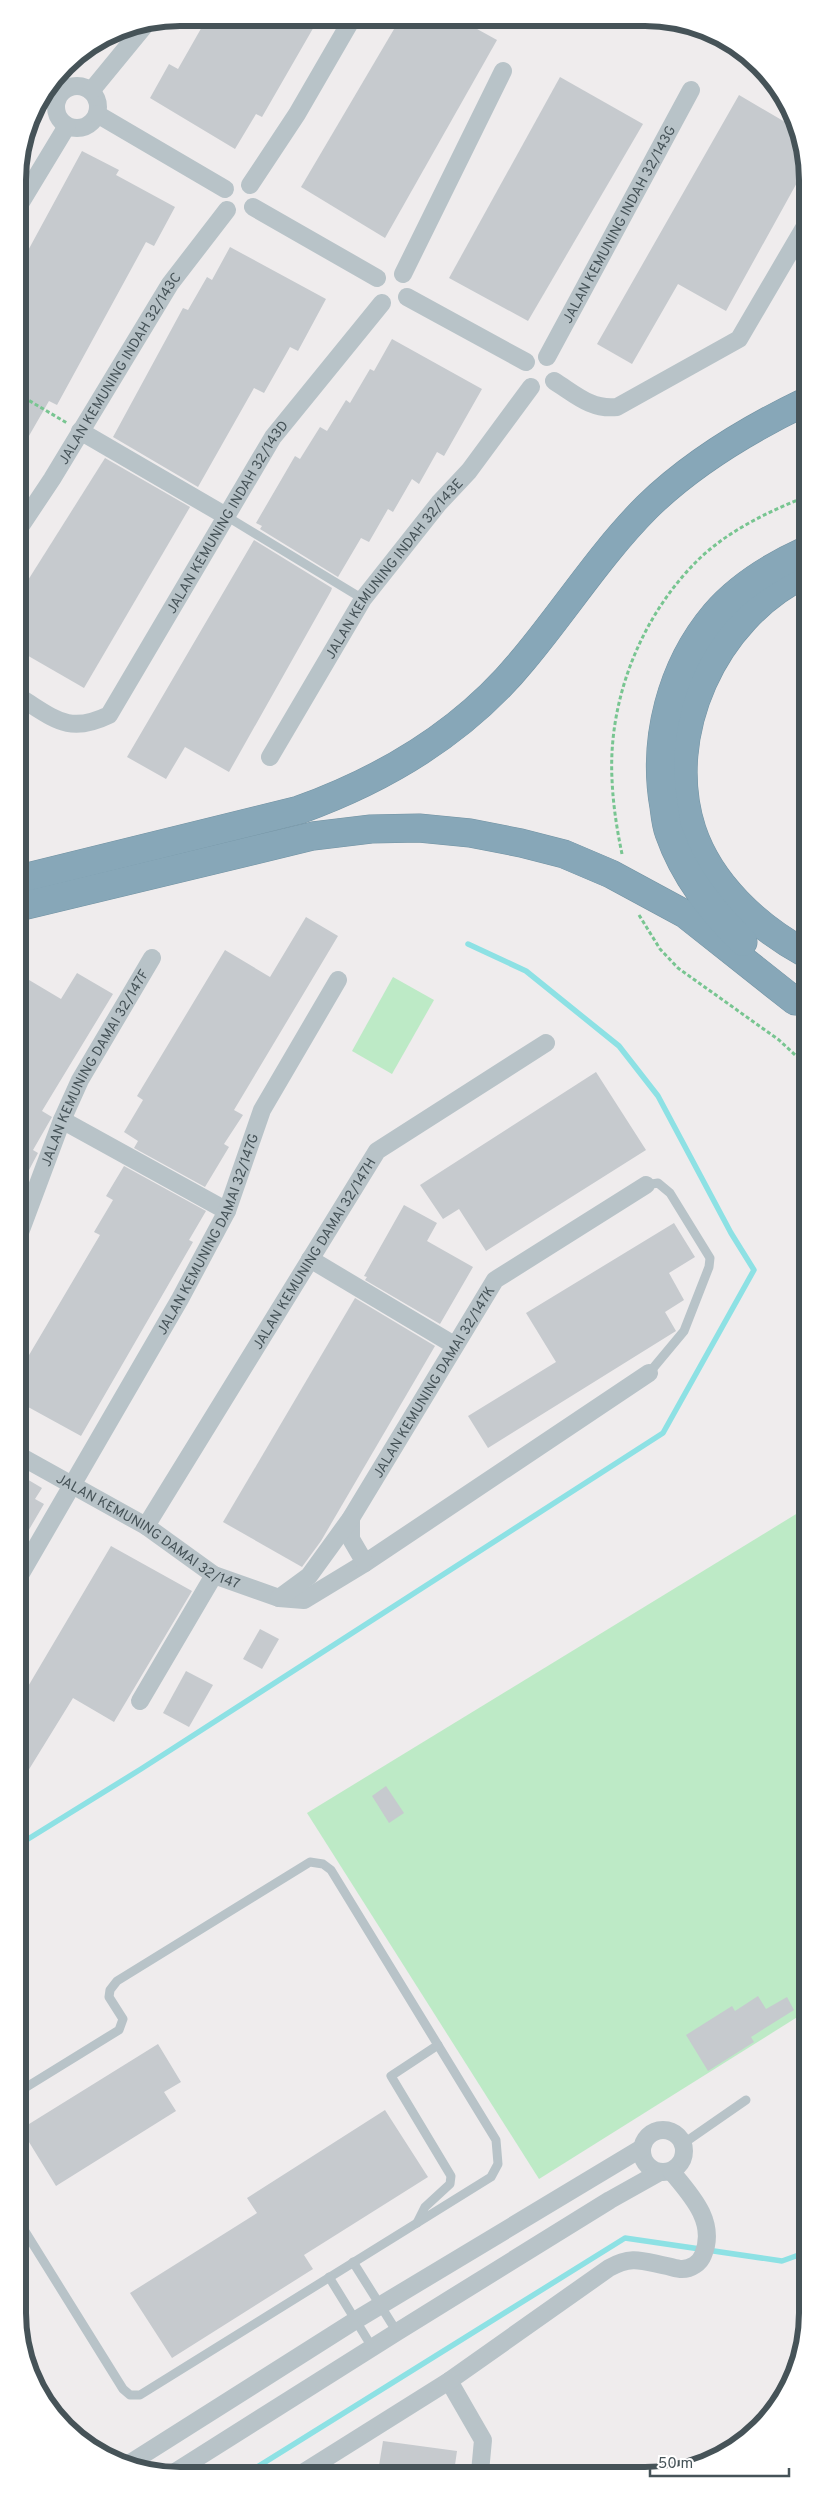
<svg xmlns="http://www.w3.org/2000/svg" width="825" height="2493" viewBox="0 0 825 2493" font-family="Overpass,sans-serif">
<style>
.green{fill:#bdeac6}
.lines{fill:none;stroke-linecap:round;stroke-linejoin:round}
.stream{stroke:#8de1e4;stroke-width:5.5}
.building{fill:#c6cace}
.motorway-casing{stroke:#7393a3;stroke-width:29}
.path{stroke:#78c591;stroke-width:3;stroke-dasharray:4 2.5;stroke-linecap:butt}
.service{stroke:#b8c3c8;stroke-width:9}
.minor{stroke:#b8c3c8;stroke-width:18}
.motorway{stroke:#87a7b8;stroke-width:28}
.labels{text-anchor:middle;stroke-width:4;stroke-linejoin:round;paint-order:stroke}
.street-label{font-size:14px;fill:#465358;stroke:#fff}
.rim{fill:none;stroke:#465358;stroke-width:6}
</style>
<rect width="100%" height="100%" fill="#efeced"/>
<g class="green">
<polygon points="393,977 434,1000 392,1074 352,1051"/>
<polygon points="806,1508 807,2011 539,2179 307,1813"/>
</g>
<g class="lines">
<g class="stream">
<polyline points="20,1844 141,1769 663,1433 754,1270 731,1233 658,1096 619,1046 526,971 468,944"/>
<polyline points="249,2472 625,2238 782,2261 807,2252"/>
</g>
</g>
<g class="building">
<polygon points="207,18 319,18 262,117 256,114 235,149 150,98 169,64 178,69"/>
<polygon points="400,19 459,19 497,40 385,238 301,187"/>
<polygon points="560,77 643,124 528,321 449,278"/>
<polygon points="739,95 797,129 804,149 804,170 726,311 678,284 632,364 597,344"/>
<polygon points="82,151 119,170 116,175 175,207 154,246 146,242 57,405 49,401 18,455 18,269"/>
<polygon points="230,247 326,299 298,351 290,347 264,393 254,388 198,487 113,437 183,308 188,310 207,277 212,280"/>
<polygon points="392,339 482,389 444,456 437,452 419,484 412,479 393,512 388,509 369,542 361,538 338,577 260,529 262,526 256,523 295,456 300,459 320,427 327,431 346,400 350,403 370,369 374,371"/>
<polygon points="105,458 190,507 84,688 18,650 18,596"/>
<polygon points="254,540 332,588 331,591 229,772 185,747 166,779 127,757"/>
<polygon points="306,917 338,936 234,1110 243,1115 224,1144 229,1147 205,1187 134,1148 138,1141 124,1132 143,1100 137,1096 225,950 270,977"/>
<polygon points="77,973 113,994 42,1111 52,1117 33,1150 38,1153 19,1189 19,974 61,999"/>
<polygon points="596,1072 646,1150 486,1251 459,1209 443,1219 420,1185"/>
<polygon points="124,1166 206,1211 189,1240 193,1242 81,1436 19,1402 19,1372 100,1235 94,1232 113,1200 106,1196"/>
<polygon points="404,1205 437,1223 427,1241 473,1267 440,1324 365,1280 367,1277 364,1276"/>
<polygon points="674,1223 695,1257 669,1273 684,1300 665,1312 676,1331 488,1448 468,1416 556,1362 526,1313"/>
<polygon points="355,1298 435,1346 321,1541 302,1567 223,1522"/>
<polygon points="20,1475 42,1488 35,1499 44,1504 20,1545"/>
<polygon points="111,1546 192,1591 114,1722 73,1698 20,1784 20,1700"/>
<polygon points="260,1629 279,1639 262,1669 243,1659"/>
<polygon points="186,1671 213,1685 189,1727 163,1713"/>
<polygon points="386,1786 404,1813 389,1823 372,1796"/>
<polygon points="758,1996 766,2009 787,1997 794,2010 751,2037 754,2042 708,2071 686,2035 732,2006 735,2011"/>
<polygon points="158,2044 181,2082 164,2092 176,2111 56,2186 21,2129"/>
<polygon points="385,2110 428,2177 304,2255 313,2269 172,2358 130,2293 257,2213 247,2198"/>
<polygon points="383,2441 457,2451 454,2472 378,2472"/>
</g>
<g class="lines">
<g class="motorway-casing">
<g id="motorway">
<path d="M 805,574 C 714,618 661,734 692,830 C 710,884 757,927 805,953"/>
<path d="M 19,879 L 299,810 C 385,779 465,731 523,660 C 565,610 601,553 647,507 C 692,463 749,429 805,402"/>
<polyline points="19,907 313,836 371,829 419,828 470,833 521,843 564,854 611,874 685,914 795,1001"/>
<path d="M 743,942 C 711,910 684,876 669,833 C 666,825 665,815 664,807 C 652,740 671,666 715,614 C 739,586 772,566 805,551"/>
</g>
</g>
<g class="path">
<polyline points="18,394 67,423"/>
<path d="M 622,854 C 617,830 613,805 612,779 C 608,701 640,619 695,563 C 724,533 767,512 805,497"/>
<polyline points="639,915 660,949 678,968 779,1040 806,1065"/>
</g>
<g class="service">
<polyline points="226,516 363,599"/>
<polyline points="646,1185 658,1183 670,1193 710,1258 709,1267 684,1331 649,1373"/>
<polyline points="20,2091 119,2030 123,2019 109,1997 110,1990 117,1981 310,1862 323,1864 331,1870 496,2140 498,2164 491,2177 140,2395 130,2395 123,2389 21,2225"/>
<polyline points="684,2143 746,2100"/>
<polyline points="417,2223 425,2207 450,2184 451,2176 391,2076 438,2045"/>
<polyline points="353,2262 397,2332"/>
<polyline points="329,2277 372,2347"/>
</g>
<g class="minor">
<circle cx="77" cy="107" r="21"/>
<polyline points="91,91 146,24"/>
<polyline points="97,114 225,189"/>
<polyline points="250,185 297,114 352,19"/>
<polyline points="18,207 67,126"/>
<polyline points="253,207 377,278"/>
<polyline points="403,274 503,71"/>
<polyline points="407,297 526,362"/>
<path id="s1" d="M 547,357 L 691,90"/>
<path d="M 554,381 C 575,394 591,410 617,407 L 739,339 L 804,228"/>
<polyline points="80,431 226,516"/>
<path id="s2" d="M 18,530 L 52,479 L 170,284 L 227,210"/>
<path id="s3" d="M 19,697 C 54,718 68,735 109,715 L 273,437 L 382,303"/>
<path id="s4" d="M 270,757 L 363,599 L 439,503 L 469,471 L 531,387"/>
<polyline points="62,1120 227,1211"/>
<path id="s5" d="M 19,1235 L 62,1120 L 80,1080 L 152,958"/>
<polyline points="310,1259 454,1345"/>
<path id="s6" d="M 20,1456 L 146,1526 L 214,1575 L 279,1598 L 304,1600 L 365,1563 L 649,1373"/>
<polyline points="351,1518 351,1539 365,1563"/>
<path id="s7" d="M 146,1526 L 377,1151 L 546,1043"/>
<path id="s8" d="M 20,1575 L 180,1299 L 227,1211 L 262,1110 L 338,980"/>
<path id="s9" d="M 279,1598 L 309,1576 L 351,1518 L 495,1280 L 646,1185"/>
<polyline points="140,1701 214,1575"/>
<circle cx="663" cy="2151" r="21"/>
<polyline points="449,2381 483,2440 480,2472"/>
<polyline points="127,2465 356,2320 642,2148"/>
<polyline points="175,2472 397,2332 610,2200 660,2172"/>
<path d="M 304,2472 L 449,2381 L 609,2268 C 632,2255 642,2261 667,2266 C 672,2267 677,2269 682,2269 C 691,2269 700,2263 703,2255 C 717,2222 691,2195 671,2171"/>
</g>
<use href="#motorway" class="motorway"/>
</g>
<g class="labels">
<g class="street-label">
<text dy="5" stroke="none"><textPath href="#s1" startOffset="151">JALAN KEMUNING INDAH 32/143G</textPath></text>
<text dy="5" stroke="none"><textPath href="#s2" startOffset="191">JALAN KEMUNING INDAH 32/143C</textPath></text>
<text dy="5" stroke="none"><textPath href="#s3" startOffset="329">JALAN KEMUNING INDAH 32/143D</textPath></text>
<text dy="5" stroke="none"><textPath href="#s4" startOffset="226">JALAN KEMUNING INDAH 32/143E</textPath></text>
<text dy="5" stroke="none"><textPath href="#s5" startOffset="184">JALAN KEMUNING DAMAI 32/147F</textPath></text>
<text dy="5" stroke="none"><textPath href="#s8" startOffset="390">JALAN KEMUNING DAMAI 32/147G</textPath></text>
<text dy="5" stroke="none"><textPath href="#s7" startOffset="320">JALAN KEMUNING DAMAI 32/147H</textPath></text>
<text dy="5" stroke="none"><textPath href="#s9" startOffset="268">JALAN KEMUNING DAMAI 32/147K</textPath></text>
<text dy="5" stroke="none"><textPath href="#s6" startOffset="149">JALAN KEMUNING DAMAI 32/147</textPath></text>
</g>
</g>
<path d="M0 0H825V2493H0ZM180 26H645A154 154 0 0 1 799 180V2313A154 154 0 0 1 645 2467H180A154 154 0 0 1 26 2313V180A154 154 0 0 1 180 26Z" fill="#fff" fill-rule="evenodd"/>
<path class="rim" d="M180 26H645A154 154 0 0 1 799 180V2313A154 154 0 0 1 645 2467H180A154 154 0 0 1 26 2313V180A154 154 0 0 1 180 26Z"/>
<path d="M650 2468v8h139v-8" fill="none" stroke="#465358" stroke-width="2.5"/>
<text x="658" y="2468" font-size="15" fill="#465358" stroke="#ffffff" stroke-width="4" paint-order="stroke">50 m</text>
</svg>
